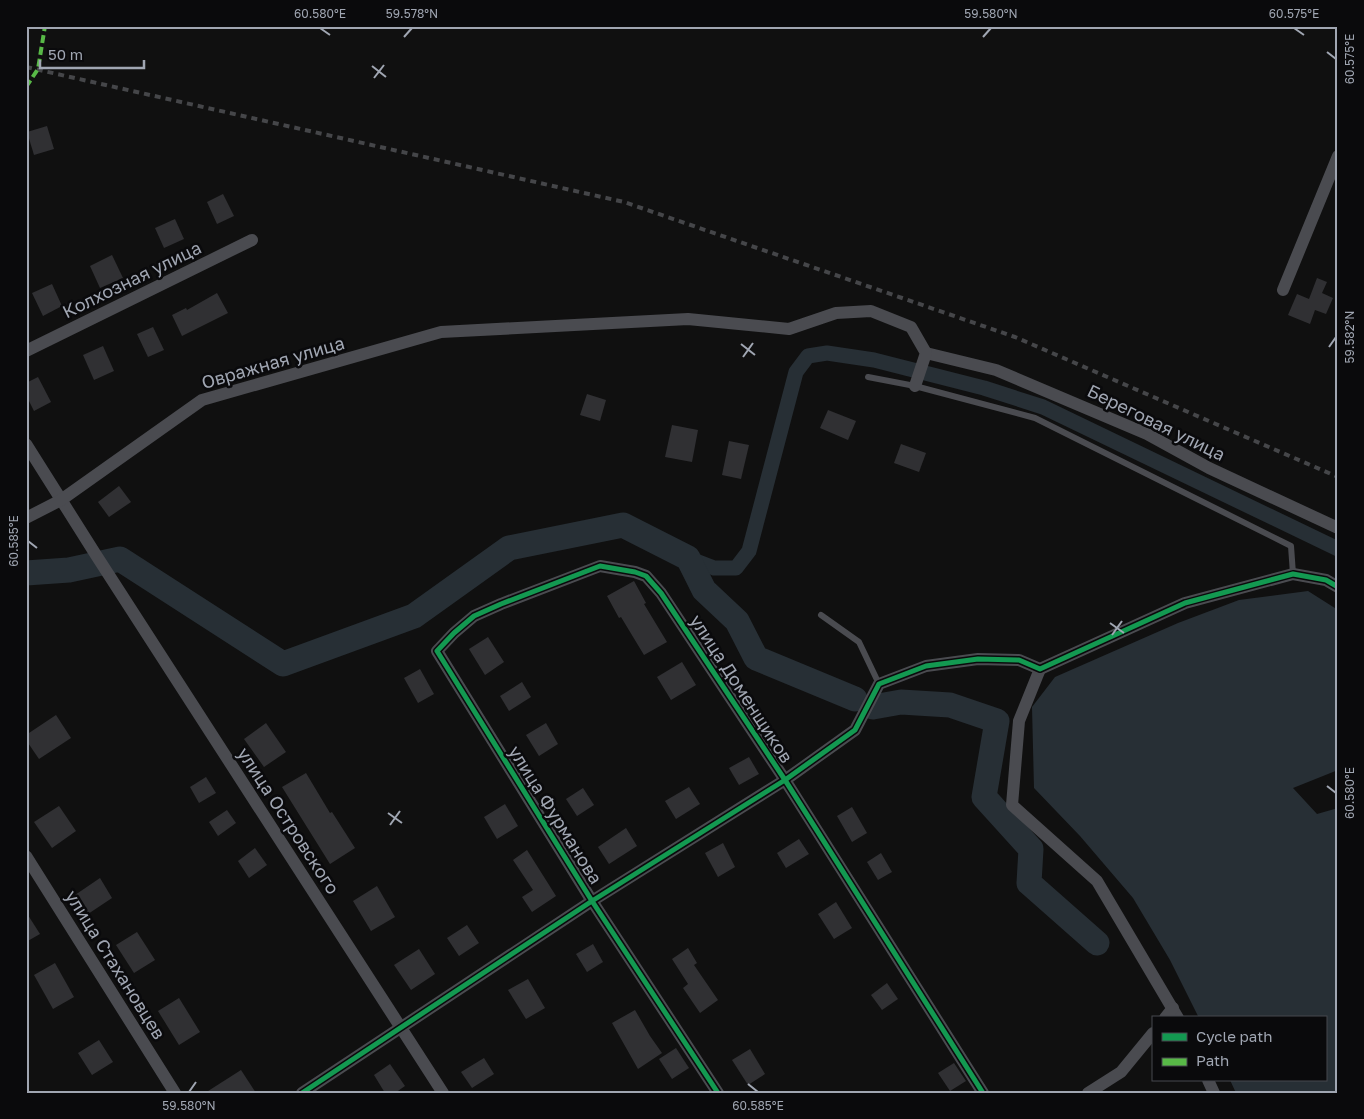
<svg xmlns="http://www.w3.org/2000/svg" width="1364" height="1119" viewBox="0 0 1364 1119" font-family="'Golos Text',sans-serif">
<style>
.water{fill:#272f35}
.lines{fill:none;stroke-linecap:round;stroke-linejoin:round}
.canal{stroke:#272f35;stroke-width:15}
.river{stroke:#272f35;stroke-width:25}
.building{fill:#303033}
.service{stroke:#4a4b50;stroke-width:6}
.minor{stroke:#4a4b50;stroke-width:12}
.rail{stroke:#454649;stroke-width:4;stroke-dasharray:6 5;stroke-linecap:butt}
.quiet{stroke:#58b947;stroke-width:4;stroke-dasharray:8 4;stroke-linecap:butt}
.cycleway-casing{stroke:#0a0a0c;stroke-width:8}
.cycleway{stroke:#139951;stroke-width:5}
.ticks{fill:none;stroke:#a0a6b2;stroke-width:2}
.labels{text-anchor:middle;stroke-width:5;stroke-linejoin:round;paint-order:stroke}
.street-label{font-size:18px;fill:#a0a6b2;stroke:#0a0a0c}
.neatline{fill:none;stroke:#a0a6b2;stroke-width:2}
.ticks-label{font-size:12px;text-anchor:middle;fill:#a0a6b2}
</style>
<rect width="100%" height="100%" fill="#101010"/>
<polygon class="water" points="1308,591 1338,610 1338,770 1293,788 1317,814 1338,808 1338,1093 1236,1093 1230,1080 1325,1080 1325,1018 1199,1018 1170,960 1133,898 1080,836 1034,788 1032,707 1055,677 1178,623 1239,600"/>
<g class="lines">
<polyline class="canal" points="688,558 714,568 736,568 749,551 796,372 808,356 827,353 874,360 984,388 1043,407 1338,549"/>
<g class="river">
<polyline points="26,573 69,570 120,559 283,664 414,616 509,548 623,525 688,558 704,590 737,621 756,658 855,699"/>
<polyline points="873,707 901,702 950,705 997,721 984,797 1031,849 1029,883 1097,943"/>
</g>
</g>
<g class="building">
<polygon points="47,126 54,149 34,155 27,132"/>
<polygon points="223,194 234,216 217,224 207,202"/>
<polygon points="175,219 184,239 164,248 155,228"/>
<polygon points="112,255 123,278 100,288 90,266"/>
<polygon points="1317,278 1327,282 1322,293 1333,298 1326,314 1315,310 1310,324 1288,315 1297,294 1309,299"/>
<polygon points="52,284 62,306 43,316 32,293"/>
<polygon points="217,293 228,313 182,336 172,315 186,308 187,310"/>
<polygon points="153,327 164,350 148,357 137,334"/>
<polygon points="103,346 114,371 94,380 83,355"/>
<polygon points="38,377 51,402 34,411 26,395 26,383"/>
<polygon points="587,394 606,400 600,421 580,415"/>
<polygon points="828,410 856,421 848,440 820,428"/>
<polygon points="672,425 698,430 692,462 665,457"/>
<polygon points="729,441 749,445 741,479 722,475"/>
<polygon points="901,444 926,453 919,472 894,463"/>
<polygon points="119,486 131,502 109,517 98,502"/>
<polygon points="634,581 646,603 644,604 667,642 644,655 621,617 619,618 607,596"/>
<polygon points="488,637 504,662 485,675 469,649"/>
<polygon points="682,662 696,685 671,700 657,677"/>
<polygon points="420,669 434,694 418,703 404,678"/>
<polygon points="522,682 531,697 509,711 500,696"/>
<polygon points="56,715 71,738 39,759 26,740 26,735"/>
<polygon points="266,723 286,752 264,767 244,739"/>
<polygon points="546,723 558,744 539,756 526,735"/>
<polygon points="749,757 759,774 739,785 729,768"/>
<polygon points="306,773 330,813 332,812 355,848 330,864 282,787"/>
<polygon points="206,777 216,793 199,803 190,787"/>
<polygon points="689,787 700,804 676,819 665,801"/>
<polygon points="583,788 594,805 577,816 566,799"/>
<polygon points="505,804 518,826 497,839 484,817"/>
<polygon points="59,806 76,831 52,848 34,822"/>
<polygon points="852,807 867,833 852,842 837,816"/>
<polygon points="227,810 236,823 218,836 209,822"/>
<polygon points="626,828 637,846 609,864 598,847"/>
<polygon points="799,839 809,854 786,868 777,853"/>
<polygon points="723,843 735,867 718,877 705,853"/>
<polygon points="255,848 267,865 249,878 238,861"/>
<polygon points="527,850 556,896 532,912 522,897 533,890 513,860"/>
<polygon points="881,853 892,872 878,880 867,862"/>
<polygon points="100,878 112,898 88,914 75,895"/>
<polygon points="377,886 395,917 371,931 353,901"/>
<polygon points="836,902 852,928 834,939 818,914"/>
<polygon points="26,912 40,934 26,942"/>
<polygon points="467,925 479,943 459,956 447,938"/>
<polygon points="137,932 155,960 134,973 116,945"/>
<polygon points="593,944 603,962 587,972 576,954"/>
<polygon points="688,948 697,963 694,965 718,1000 700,1013 683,988 688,984 672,959"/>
<polygon points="419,949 435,974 411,990 394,965"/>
<polygon points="55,963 74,997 53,1009 34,975"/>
<polygon points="528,979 545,1008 526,1019 508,990"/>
<polygon points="887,983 898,999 882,1010 871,995"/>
<polygon points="179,998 200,1032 179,1045 158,1011"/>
<polygon points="635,1010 650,1036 662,1053 638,1069 612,1023"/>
<polygon points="99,1040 113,1062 92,1075 78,1053"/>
<polygon points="676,1048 689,1068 672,1079 659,1059"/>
<polygon points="750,1049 765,1074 748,1085 732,1060"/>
<polygon points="484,1058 494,1074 472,1088 461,1072"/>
<polygon points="954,1063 966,1081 950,1091 938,1073"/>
<polygon points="390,1064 405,1086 395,1093 385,1093 374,1075"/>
<polygon points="241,1070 256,1093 205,1093"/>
</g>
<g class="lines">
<g class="service">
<polyline points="868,377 915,386 1035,418 1291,546 1293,574"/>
<polyline points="821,615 859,642 879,684"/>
</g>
<g class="minor">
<polyline points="1283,290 1338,156"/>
<polyline points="26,351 252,240"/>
<polyline points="926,353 996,370 1147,434 1209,468 1338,528"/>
<polyline points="26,444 96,555 443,1093"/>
<polyline points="26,518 61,500 202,400 441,332 688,319 789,329 836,313 871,311 911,327 926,353 915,386"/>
<polyline points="1040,669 1019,721 1012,805 1097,881 1178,1018"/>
<polyline points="26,856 175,1093"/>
<polyline points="1165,1018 1173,1008"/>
<polyline points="1208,1080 1214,1093"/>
<polyline points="302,1093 592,901 785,780 855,730 879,684 926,666 978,659 1019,660 1040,669 1185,603 1293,574 1326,580 1338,587"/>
<polyline points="718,1093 592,901 437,651 454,633 474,616 501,604 600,566 635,572 646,576 661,593 785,780 983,1093"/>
<polyline points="1088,1093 1121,1072 1153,1033"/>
</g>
<polyline class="rail" points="26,67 624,202 1015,337 1338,477"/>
<polyline class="quiet" points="26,87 38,69 45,26"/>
<g class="cycleway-casing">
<g id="cycleway">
<polyline points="302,1093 592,901 785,780 855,730 879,684 926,666 978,659 1019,660 1040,669 1185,603 1293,574 1326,580 1338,587"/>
<polyline points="718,1093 592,901 437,651 454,633 474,616 501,604 600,566 635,572 646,576 661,593 785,780 983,1093"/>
</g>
</g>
<use href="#cycleway" class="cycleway"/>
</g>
<path class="ticks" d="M 320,28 L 330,35M 1294,28 L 1304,35M 404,37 L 412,28M 983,37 L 991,28M 1327,52 L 1336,59M 372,66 L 386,77M 374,78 L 384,65M 741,344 L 755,355M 1329,347 L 1336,337M 743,357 L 753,343M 28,541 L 37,548M 1110,623 L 1124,633M 1112,635 L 1122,621M 1327,786 L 1336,793M 388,813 L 402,823M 390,825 L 400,811M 748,1084 L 758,1092M 189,1092 L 196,1082"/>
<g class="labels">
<g class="street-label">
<text transform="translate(132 280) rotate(-26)" y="6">Колхозная улица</text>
<text transform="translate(273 363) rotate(-16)" y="6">Овражная улица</text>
<text transform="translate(1156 423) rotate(26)" y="6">Береговая улица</text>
<text transform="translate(741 689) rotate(57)" y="6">улица Доменщиков</text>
<text transform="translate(555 815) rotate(58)" y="6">улица Фурманова</text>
<text transform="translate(288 821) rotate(57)" y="6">улица Островского</text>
<text transform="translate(115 965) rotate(58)" y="6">улица Стахановцев</text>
</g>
</g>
<rect width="1364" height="1119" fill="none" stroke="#0a0a0c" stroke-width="55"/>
<rect x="1152" y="1016" width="175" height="65" fill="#0a0a0c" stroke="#46484e"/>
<rect x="1162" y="1033" width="25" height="8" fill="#139951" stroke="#46484e"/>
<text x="1196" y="1042" font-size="15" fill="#a0a6b2">Cycle path</text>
<rect x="1162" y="1058" width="25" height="8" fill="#58b947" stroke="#46484e"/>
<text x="1196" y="1066" font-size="15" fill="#a0a6b2">Path</text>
<path d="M40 60v8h104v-8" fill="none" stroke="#a0a6b2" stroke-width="2.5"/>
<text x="48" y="60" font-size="15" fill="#a0a6b2" stroke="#0a0a0c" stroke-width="4" paint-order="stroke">50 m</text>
<rect x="28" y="28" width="1308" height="1064" class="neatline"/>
<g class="ticks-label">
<text x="320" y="18">60.580°E</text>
<text x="412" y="18">59.578°N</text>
<text x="991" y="18">59.580°N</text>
<text x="1294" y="18">60.575°E</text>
<text transform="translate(1350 59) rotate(-90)" y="4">60.575°E</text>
<text transform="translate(1350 337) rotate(-90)" y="4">59.582°N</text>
<text transform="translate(14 541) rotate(-90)" y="4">60.585°E</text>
<text transform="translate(1350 793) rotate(-90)" y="4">60.580°E</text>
<text x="189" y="1110">59.580°N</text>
<text x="758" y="1110">60.585°E</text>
</g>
</svg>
